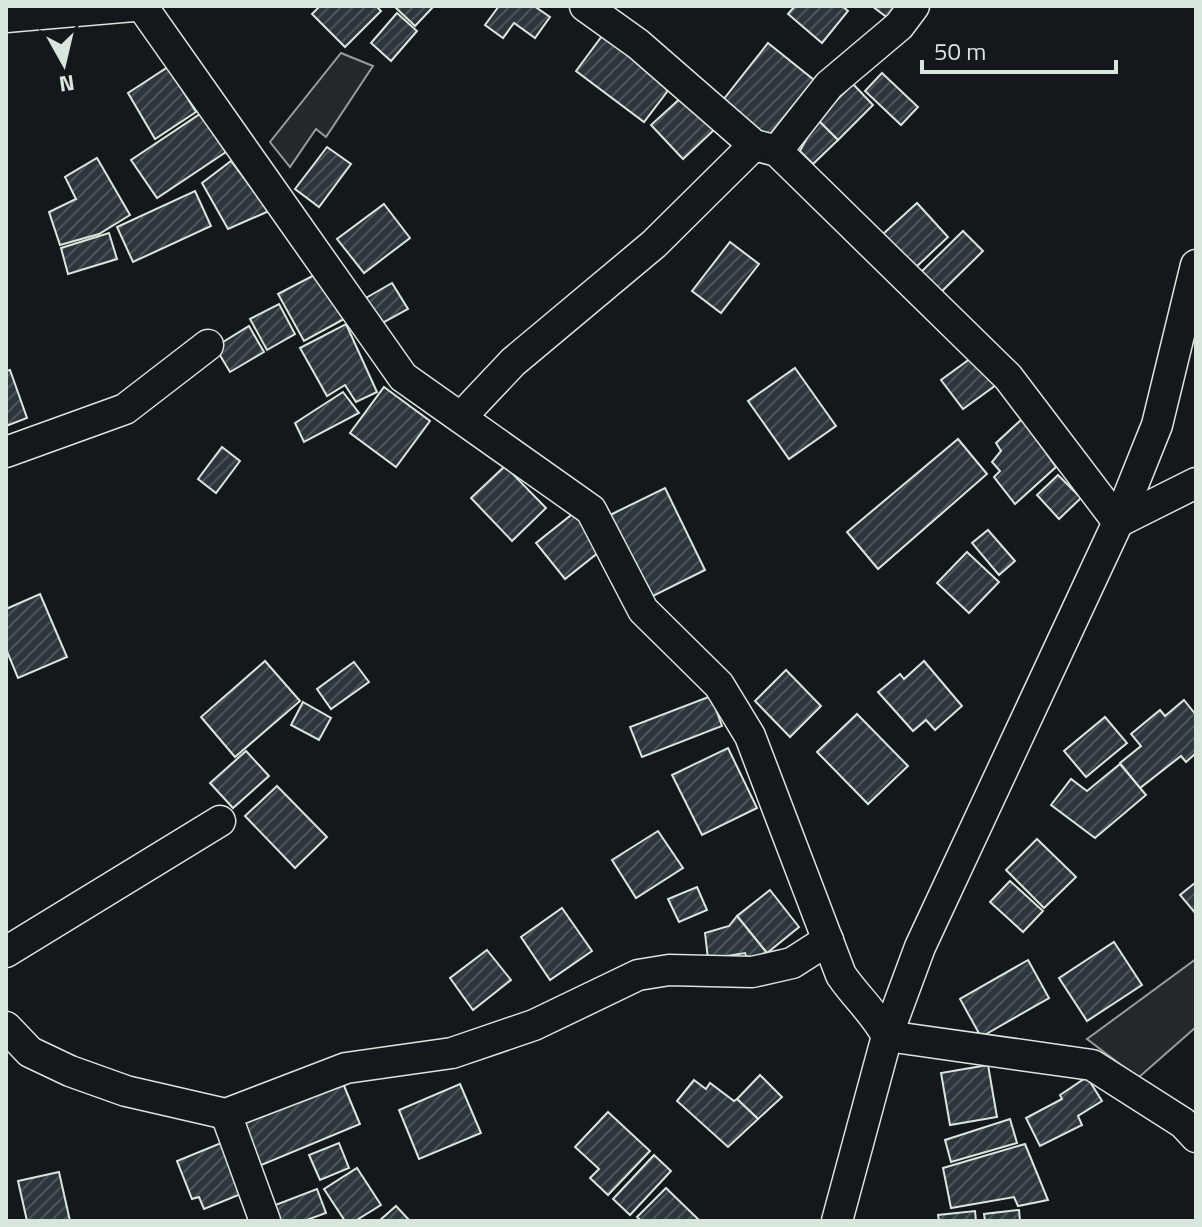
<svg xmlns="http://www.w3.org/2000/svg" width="1202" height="1227" viewBox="0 0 1202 1227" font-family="'Titillium Web',sans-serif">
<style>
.parking{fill:#24282b;stroke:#939e99;stroke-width:2}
.building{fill:url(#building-hatch);stroke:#d8e6dc;stroke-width:2}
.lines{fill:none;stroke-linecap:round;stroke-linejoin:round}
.minor-casing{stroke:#d8e6dc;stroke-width:33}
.minor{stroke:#14181c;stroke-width:30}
</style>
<defs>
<pattern id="building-hatch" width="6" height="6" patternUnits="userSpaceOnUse" patternTransform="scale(2)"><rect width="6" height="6" fill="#2c363c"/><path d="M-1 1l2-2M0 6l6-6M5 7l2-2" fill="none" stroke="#4a5358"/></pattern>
</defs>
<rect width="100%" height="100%" fill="#14181c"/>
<g class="parking">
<polygon points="341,53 373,66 326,137 316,129 290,167 270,142"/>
<polygon points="1196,959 1196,1027 1138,1078 1087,1039"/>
</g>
<g class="building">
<polygon points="320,6 376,6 381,11 345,47 312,14"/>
<polygon points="394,6 434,6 415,26"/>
<polygon points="499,6 534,6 550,17 535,38 514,23 503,38 485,25"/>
<polygon points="795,6 842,6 848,11 822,43 788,14"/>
<polygon points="872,6 906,6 893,22"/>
<polygon points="397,13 417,31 391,61 371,43"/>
<polygon points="605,32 673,84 644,122 576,71"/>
<polygon points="768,43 814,80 768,137 723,100"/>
<polygon points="168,67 196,112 155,139 128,93"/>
<polygon points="882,73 918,107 901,125 865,91"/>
<polygon points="853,84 873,105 838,140 817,119"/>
<polygon points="684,95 715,129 683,159 651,125"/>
<polygon points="200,114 226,152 157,198 131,160"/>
<polygon points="817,119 838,140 813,164 800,151"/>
<polygon points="327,147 351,164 319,207 295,189"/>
<polygon points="97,158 130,215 99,234 60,245 49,212 76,199 65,177"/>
<polygon points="231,161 269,211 228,229 202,183"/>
<polygon points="195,191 211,226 133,262 117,227"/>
<polygon points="917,203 948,237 914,269 883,234"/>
<polygon points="384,204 410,238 364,273 337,239"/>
<polygon points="963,231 983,251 937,296 917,276"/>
<polygon points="109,233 117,259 68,274 61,248"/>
<polygon points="730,242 759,264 721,313 692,291"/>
<polygon points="318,273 344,319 304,341 278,294"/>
<polygon points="392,283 408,309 379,325 364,299"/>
<polygon points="279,304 295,334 267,350 250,319"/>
<polygon points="346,324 377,392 356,402 345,385 327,396 300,348"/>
<polygon points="249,326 264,352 230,372 215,347"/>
<polygon points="974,356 996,385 963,409 941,380"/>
<polygon points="795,368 836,426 789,459 748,401"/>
<polygon points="10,370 27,418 6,426 6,371"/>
<polygon points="384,387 430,421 396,467 350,433"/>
<polygon points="343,392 359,413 304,442 295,423"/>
<polygon points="1022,419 1056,467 1015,504 994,477 1000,471 992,462 1001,451 996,443"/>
<polygon points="958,439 987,474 878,569 847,532"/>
<polygon points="222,447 240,461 216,493 198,479"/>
<polygon points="505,466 546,508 512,541 471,498"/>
<polygon points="1058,475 1081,498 1059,519 1037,495"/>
<polygon points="665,488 705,570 651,597 610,515"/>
<polygon points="575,512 604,548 565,579 536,543"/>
<polygon points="988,530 1015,561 999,575 972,543"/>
<polygon points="967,552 999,582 969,613 937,583"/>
<polygon points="40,594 67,657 18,678 6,649 6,609"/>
<polygon points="265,661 300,701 235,757 201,717"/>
<polygon points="924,661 962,706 935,730 926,720 913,731 878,692 900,674 904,679"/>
<polygon points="354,662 369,682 331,709 317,689"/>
<polygon points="786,670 821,706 790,737 755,701"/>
<polygon points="711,696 722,726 642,757 630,727"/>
<polygon points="1184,700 1196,715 1196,753 1186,762 1181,756 1140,788 1120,763 1141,746 1131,734 1160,710 1165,716"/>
<polygon points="303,702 331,718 319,740 291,725"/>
<polygon points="857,714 908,766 868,804 817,752"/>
<polygon points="1105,717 1127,743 1086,777 1064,751"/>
<polygon points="728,748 757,808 702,835 672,775"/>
<polygon points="246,751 269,776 233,808 210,783"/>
<polygon points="1120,764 1146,795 1095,838 1051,805 1071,779 1087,791"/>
<polygon points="277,786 327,837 295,868 245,816"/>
<polygon points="658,831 683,868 636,898 612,860"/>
<polygon points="1037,839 1076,877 1044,908 1006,870"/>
<polygon points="1010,881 1043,911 1023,932 990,902"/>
<polygon points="1196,882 1196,914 1180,895"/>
<polygon points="697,887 707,910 679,922 668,899"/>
<polygon points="770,890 799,927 767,953 737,916"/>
<polygon points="562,908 592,951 550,980 521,937"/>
<polygon points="737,916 767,953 749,964 745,953 708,959 705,933 729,926"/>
<polygon points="1114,942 1142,985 1087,1021 1059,978"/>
<polygon points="487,950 511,980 473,1010 450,978"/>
<polygon points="1028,960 1049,998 981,1037 960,999"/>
<polygon points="988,1065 997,1117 950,1125 941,1073"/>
<polygon points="760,1075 782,1097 758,1119 737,1099"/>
<polygon points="1087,1077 1102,1101 1078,1116 1082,1125 1040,1146 1026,1118 1062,1099 1060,1095"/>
<polygon points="694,1080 706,1089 710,1083 734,1101 737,1099 758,1119 728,1147 677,1101"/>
<polygon points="342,1081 360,1124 259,1166 241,1123"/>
<polygon points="460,1084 481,1133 419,1159 399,1110"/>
<polygon points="608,1112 650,1151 608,1195 590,1178 599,1169 575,1147"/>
<polygon points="1010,1119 1017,1143 951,1162 945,1140"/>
<polygon points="221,1143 241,1194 204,1209 199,1197 192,1199 177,1161"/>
<polygon points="339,1143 349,1168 320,1180 309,1155"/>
<polygon points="1025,1144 1048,1200 1018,1206 1014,1197 951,1208 943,1168"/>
<polygon points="654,1155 671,1171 630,1215 613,1199"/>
<polygon points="357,1168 381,1205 355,1221 345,1221 324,1189"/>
<polygon points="59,1172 70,1221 27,1221 18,1181"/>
<polygon points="666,1188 700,1221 641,1221 637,1217"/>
<polygon points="317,1189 326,1213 304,1221 275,1221 270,1207"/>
<polygon points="396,1206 410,1221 379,1221"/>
<polygon points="1019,1210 1020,1221 985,1221 984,1214"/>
<polygon points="975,1211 976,1221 939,1221 938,1215"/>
</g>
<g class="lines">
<g class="minor-casing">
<g id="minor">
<path d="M 142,6 L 403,377 L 591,510 L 643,610 L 719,685 L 750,736 L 841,975 C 856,997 875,1013 887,1036 L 1092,1065 L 1183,1123 L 1196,1137"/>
<polyline points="585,6 638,44 754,145 777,151 1008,377 1118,522 1196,483"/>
<polyline points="6,17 134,6"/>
<polyline points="777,151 829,85 899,26 914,6"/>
<polyline points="462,416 513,362 654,244 754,145"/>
<polyline points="6,452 125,409 208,345"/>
<polyline points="6,952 220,821"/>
<polyline points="6,1027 30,1052 70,1071 126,1091 226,1114 346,1068 452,1053 534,1025 638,975 669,970 752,972 792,963 828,940"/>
<polyline points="226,1114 265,1221"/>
<polyline points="837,1221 887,1036 920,947 1118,522 1157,425 1196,265"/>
</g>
</g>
<use href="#minor" class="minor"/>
</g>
<rect width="1202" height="1227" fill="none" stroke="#d8e6dc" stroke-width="16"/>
<g transform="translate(64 64) rotate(172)" stroke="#14181c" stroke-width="6" paint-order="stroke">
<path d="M0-6L14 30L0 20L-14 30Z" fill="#d8e6dc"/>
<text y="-12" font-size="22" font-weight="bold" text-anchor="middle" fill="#d8e6dc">N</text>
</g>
<path d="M922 60v12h194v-12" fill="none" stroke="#d8e6dc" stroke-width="4"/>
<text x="934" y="60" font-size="24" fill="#d8e6dc" stroke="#14181c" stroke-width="6" paint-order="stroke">50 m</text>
</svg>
